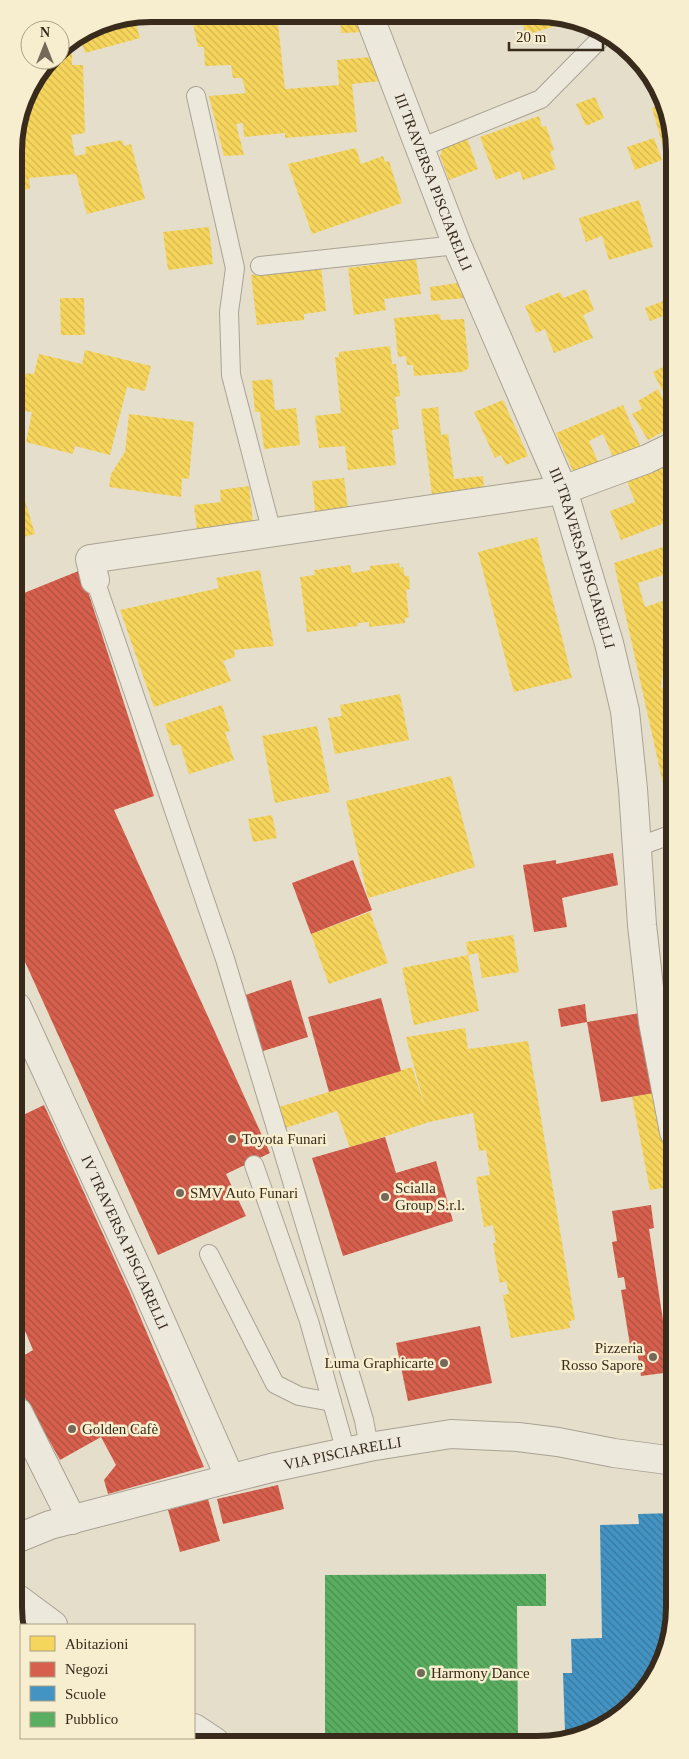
<svg xmlns="http://www.w3.org/2000/svg" width="689" height="1759" viewBox="0 0 689 1759" font-family="'Times New Roman',serif">
<style>
.homes{fill:url(#homes-back-hatch)}
.shops{fill:url(#shops-back-hatch)}
.schools{fill:url(#schools-back-hatch)}
.public{fill:url(#public-back-hatch)}
.lines{fill:none;stroke-linecap:round;stroke-linejoin:round}
.lane-casing{stroke:#a9a294;stroke-width:20}
.street-casing{stroke:#a9a294;stroke-width:30}
.lane{stroke:#ece8dc;stroke-width:18}
.street{stroke:#ece8dc;stroke-width:28}
.poi-dot{fill:#756a59;stroke:#f7eecf;stroke-width:2}
.labels{text-anchor:middle;stroke-width:5;stroke-linejoin:round;paint-order:stroke}
.street-label{font-size:15px;fill:#382b1c;stroke:#f7eecf}
.poi-label{font-size:15px;fill:#382b1c;stroke:#f7eecf;text-anchor:start}
.rim{fill:none;stroke:#382b1c;stroke-width:6}
</style>
<defs>
<pattern id="homes-back-hatch" width="6" height="6" patternUnits="userSpaceOnUse" patternTransform="scale(1.25)"><rect width="6" height="6" fill="#f6d55c"/><path d="M-1 5l2 2M0 0l6 6M5-1l2 2" fill="none" stroke="#d4b74f"/></pattern>
<pattern id="shops-back-hatch" width="6" height="6" patternUnits="userSpaceOnUse" patternTransform="scale(1.25)"><rect width="6" height="6" fill="#d6604d"/><path d="M-1 5l2 2M0 0l6 6M5-1l2 2" fill="none" stroke="#af4f3f"/></pattern>
<pattern id="schools-back-hatch" width="6" height="6" patternUnits="userSpaceOnUse" patternTransform="scale(1.25)"><rect width="6" height="6" fill="#4393c3"/><path d="M-1 5l2 2M0 0l6 6M5-1l2 2" fill="none" stroke="#39789e"/></pattern>
<pattern id="public-back-hatch" width="6" height="6" patternUnits="userSpaceOnUse" patternTransform="scale(1.25)"><rect width="6" height="6" fill="#5aae61"/><path d="M-1 5l2 2M0 0l6 6M5-1l2 2" fill="none" stroke="#4b8e4f"/></pattern>
</defs>
<rect width="100%" height="100%" fill="#e5deca"/>
<g class="homes">
<polygon points="255,14 277,15 285,89 339,85 337,60 371,57 381,81 352,84 357,132 285,138 285,133 244,137 243,123 236,124 244,155 224,156 209,96 246,93 242,78 233,78 231,65 205,66 204,47 198,47 192,19"/>
<polygon points="340,15 356,15 363,32 341,33"/>
<polygon points="520,16 563,16 565,23 526,35"/>
<polygon points="134,17 140,38 85,53 80,36 99,24"/>
<polygon points="61,48 72,48 72,65 83,65 85,133 71,135 75,156 86,154 85,147 122,140 124,146 131,144 145,199 87,214 76,174 29,178 30,189 14,190 14,142 28,90 51,60 60,60"/>
<polygon points="595,97 604,118 586,126 576,104"/>
<polygon points="664,104 671,116 670,154 669,148 664,150 652,108"/>
<polygon points="539,116 542,127 546,126 554,150 550,152 556,169 523,180 520,171 496,180 480,137"/>
<polygon points="467,138 478,169 449,180 440,156 443,147"/>
<polygon points="654,138 662,160 635,170 627,147"/>
<polygon points="356,148 361,164 383,156 385,162 389,161 402,203 312,234 288,164"/>
<polygon points="639,200 653,247 609,260 602,236 586,242 579,218"/>
<polygon points="209,227 213,264 168,270 163,232"/>
<polygon points="416,259 421,294 384,299 386,310 354,315 348,268"/>
<polygon points="321,267 326,311 304,314 304,320 257,325 251,275"/>
<polygon points="458,283 465,298 431,301 430,287"/>
<polygon points="586,289 594,310 583,315 593,338 554,353 545,329 536,333 525,306 560,292 563,298"/>
<polygon points="60,298 84,298 85,335 61,335"/>
<polygon points="671,298 671,313 650,321 645,308"/>
<polygon points="440,314 441,320 464,319 469,368 462,372 414,376 413,365 407,365 406,356 398,357 394,318"/>
<polygon points="390,346 392,364 396,364 400,396 395,397 399,429 392,430 396,465 348,470 345,446 319,448 315,416 341,413 335,357 339,357 339,352"/>
<polygon points="85,350 151,366 145,391 127,387 110,455 75,446 73,454 26,442 32,412 15,410 15,373 34,374 39,354 82,364"/>
<polygon points="671,363 671,392 665,396 653,372"/>
<polygon points="272,379 275,410 296,408 300,445 264,449 260,412 255,412 252,381"/>
<polygon points="658,389 671,413 672,427 648,440 632,414 642,409 638,401"/>
<polygon points="503,400 528,456 506,465 501,455 495,458 474,412"/>
<polygon points="623,405 642,450 615,462 603,434 589,441 600,466 575,476 556,433"/>
<polygon points="438,407 441,435 448,434 454,479 483,476 484,489 432,495 421,409"/>
<polygon points="129,414 194,422 189,479 182,478 181,497 109,487 111,474 125,452"/>
<polygon points="665,464 672,482 672,520 621,540 610,511 635,502 626,478"/>
<polygon points="344,478 349,516 316,520 312,481"/>
<polygon points="15,482 20,484 35,534 15,539"/>
<polygon points="249,486 253,522 198,537 194,505 221,502 220,490"/>
<polygon points="537,537 572,678 514,692 478,552"/>
<polygon points="672,544 672,572 638,583 645,607 672,598 672,646 668,635 661,688 672,684 673,796 666,797 614,563"/>
<polygon points="399,563 400,568 403,567 405,576 409,576 410,589 406,590 409,617 405,618 405,623 369,627 369,622 358,623 358,626 307,632 300,577 315,575 314,570 350,565 352,573 370,570 370,566"/>
<polygon points="260,570 274,646 234,650 235,657 223,661 231,681 154,707 120,610 219,588 216,578"/>
<polygon points="400,694 409,740 335,754 328,718 342,716 340,705"/>
<polygon points="222,705 230,731 225,732 234,760 189,774 180,744 172,746 165,724"/>
<polygon points="317,726 330,792 275,803 262,736"/>
<polygon points="451,776 475,867 368,898 346,801"/>
<polygon points="272,815 277,838 253,842 248,819"/>
<polygon points="370,912 388,963 329,984 311,934"/>
<polygon points="513,935 519,972 482,978 478,953 468,955 466,942"/>
<polygon points="673,948 673,980 672,980 669,949"/>
<polygon points="468,955 479,1011 414,1025 402,968"/>
<polygon points="465,1028 468,1049 528,1041 575,1320 569,1321 570,1328 511,1338 503,1295 509,1294 506,1281 500,1283 493,1243 496,1243 493,1225 484,1227 476,1177 490,1175 486,1150 479,1151 473,1113 429,1122 350,1148 337,1111 285,1128 279,1107 412,1067 425,1107 406,1037"/>
<polygon points="662,1091 674,1157 674,1186 650,1190 632,1097"/>
</g>
<g class="shops">
<polygon points="81,570 154,796 114,810 270,1153 226,1174 246,1216 158,1255 16,942 15,587 19,595"/>
<polygon points="613,853 618,885 562,898 567,927 534,932 523,865 556,860 556,864"/>
<polygon points="353,860 372,910 311,934 292,883"/>
<polygon points="291,980 308,1037 260,1052 242,996"/>
<polygon points="381,998 401,1071 329,1092 308,1017"/>
<polygon points="585,1004 587,1022 561,1027 558,1009"/>
<polygon points="646,1012 654,1093 601,1102 587,1022"/>
<polygon points="44,1105 130,1293 204,1467 108,1494 104,1480 116,1465 101,1437 60,1460 18,1385 18,1359 33,1350 17,1312 17,1118"/>
<polygon points="385,1137 396,1173 436,1161 453,1221 343,1256 312,1158"/>
<polygon points="651,1205 654,1228 649,1229 671,1372 641,1376 637,1350 631,1351 621,1290 626,1289 624,1277 618,1278 612,1242 617,1241 612,1211"/>
<polygon points="480,1326 492,1383 408,1401 396,1343"/>
<polygon points="278,1485 284,1509 223,1524 217,1499"/>
<polygon points="208,1499 220,1541 180,1552 168,1510"/>
</g>
<polygon class="schools" points="675,1513 675,1616 665,1660 650,1684 641,1684 641,1698 588,1732 565,1732 563,1673 572,1673 571,1639 602,1638 600,1525 639,1524 638,1514"/>
<polygon class="public" points="546,1574 546,1606 517,1606 518,1741 325,1742 325,1575"/>
<g class="lines">
<g class="lane-casing">
<g id="lane">
<polyline points="196,96 235,268 229,312 231,375 272,533"/>
<polyline points="420,148 541,99 602,37"/>
<polyline points="260,266 457,245"/>
<polyline points="95,580 225,959 364,1420 369,1447"/>
<polyline points="637,847 673,834"/>
<polyline points="254,1165 309,1321 346,1452"/>
<polyline points="209,1254 275,1384 299,1396 332,1402"/>
<polyline points="130,1738 134,1743"/>
</g>
</g>
<g class="street-casing">
<g id="street">
<path id="s1" d="M 369,15 L 457,245 L 563,490 L 609,643 L 625,711 L 633,789 L 642,925 L 653,1022 L 674,1132"/>
<polyline points="95,580 90,559 563,490 647,459 672,447"/>
<path id="s2" d="M 17,1007 L 143,1281 L 230,1478"/>
<polyline points="18,1412 72,1520"/>
<path id="s3" d="M 18,1538 L 50,1525 L 271,1468 L 369,1447 L 451,1434 L 518,1437 L 558,1442 L 614,1453 L 675,1461"/>
<polyline points="18,1599 53,1625"/>
<polyline points="194,1728 215,1742"/>
</g>
</g>
<use href="#lane" class="lane"/>
<use href="#street" class="street"/>
</g>
<g class="poi-dot">
<circle cx="232" cy="1139" r="5"/>
<circle cx="180" cy="1193" r="5"/>
<circle cx="385" cy="1197" r="5"/>
<circle cx="653" cy="1357" r="5"/>
<circle cx="444" cy="1363" r="5"/>
<circle cx="72" cy="1429" r="5"/>
<circle cx="421" cy="1673" r="5"/>
</g>
<g class="labels">
<g class="street-label">
<text dy="5" stroke="none"><textPath href="#s1" startOffset="179">III TRAVERSA PISCIARELLI</textPath></text>
<text dy="5" stroke="none"><textPath href="#s1" startOffset="584">III TRAVERSA PISCIARELLI</textPath></text>
<text dy="5" stroke="none"><textPath href="#s2" startOffset="259">IV TRAVERSA PISCIARELLI</textPath></text>
<text dy="5" stroke="none"><textPath href="#s3" startOffset="336">VIA PISCIARELLI</textPath></text>
</g>
<g class="poi-label">
<text x="242" y="1144">Toyota Funari</text>
<text x="395" y="1193">Scialla<tspan x="395" dy="17">Group S.r.l.</tspan></text>
<text x="190" y="1198">SMV Auto Funari</text>
<text x="643" y="1353" text-anchor="end">Pizzeria<tspan x="643" dy="17">Rosso Sapore</tspan></text>
<text x="434" y="1368" text-anchor="end">Luma Graphicarte</text>
<text x="82" y="1434">Golden Cafè</text>
<text x="431" y="1678">Harmony Dance</text>
</g>
</g>
<path d="M0 0H689V1759H0ZM151 22H537A129 129 0 0 1 666 151V1607A129 129 0 0 1 537 1736H151A129 129 0 0 1 22 1607V151A129 129 0 0 1 151 22Z" fill="#f7eecf" fill-rule="evenodd"/>
<path class="rim" d="M151 22H537A129 129 0 0 1 666 151V1607A129 129 0 0 1 537 1736H151A129 129 0 0 1 22 1607V151A129 129 0 0 1 151 22Z"/>
<rect x="20" y="1624" width="175" height="115" fill="#f7eecf" stroke="#aba087"/>
<rect x="30" y="1636" width="25" height="15" fill="#f6d55c" stroke="#aba087"/>
<text x="65" y="1649" font-size="15" fill="#382b1c">Abitazioni</text>
<rect x="30" y="1662" width="25" height="15" fill="#d6604d" stroke="#aba087"/>
<text x="65" y="1674" font-size="15" fill="#382b1c">Negozi</text>
<rect x="30" y="1686" width="25" height="15" fill="#4393c3" stroke="#aba087"/>
<text x="65" y="1699" font-size="15" fill="#382b1c">Scuole</text>
<rect x="30" y="1712" width="25" height="15" fill="#5aae61" stroke="#aba087"/>
<text x="65" y="1724" font-size="15" fill="#382b1c">Pubblico</text>
<g transform="translate(45 45)"><circle r="24" fill="#f7eecf" stroke="#aba087"/>
<path d="M0-4L9 19L0 12L-9 19Z" fill="#756a59"/>
<text y="-8" font-size="14" font-weight="bold" text-anchor="middle" fill="#382b1c">N</text>
</g>
<path d="M509 42v8h94v-8" fill="none" stroke="#382b1c" stroke-width="2.5"/>
<text x="516" y="42" font-size="15" fill="#382b1c" stroke="#f7eecf" stroke-width="4" paint-order="stroke">20 m</text>
</svg>
